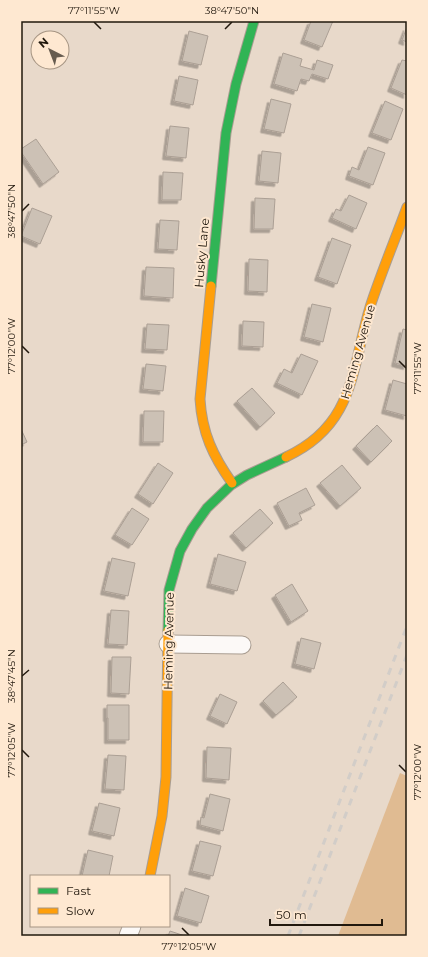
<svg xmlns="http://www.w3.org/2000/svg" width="428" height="957" viewBox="0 0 428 957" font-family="Montserrat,sans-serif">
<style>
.forest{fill:#e0bb92}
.building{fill:#ccc1b5;stroke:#ab9f94;filter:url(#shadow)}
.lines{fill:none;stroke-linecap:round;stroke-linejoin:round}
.street-casing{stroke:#a99d91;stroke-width:19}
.fast-casing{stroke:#a99d91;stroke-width:11}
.slow-casing{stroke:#a99d91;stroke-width:11}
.street{stroke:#fcf9f7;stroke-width:17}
.fast{stroke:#30b455;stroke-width:9}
.slow{stroke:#ff9f0a;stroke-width:9}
.rail{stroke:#d2cdc8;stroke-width:3;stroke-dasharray:7 7;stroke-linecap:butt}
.ticks{fill:none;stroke:#21180d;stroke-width:1.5}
.labels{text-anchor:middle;stroke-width:4;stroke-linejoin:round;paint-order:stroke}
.street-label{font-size:12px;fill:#21180d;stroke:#fee8d1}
.neatline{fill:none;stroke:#21180d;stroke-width:1.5}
.ticks-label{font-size:10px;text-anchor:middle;fill:#21180d}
</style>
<defs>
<filter id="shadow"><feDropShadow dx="-3.5" dy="3.5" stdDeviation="0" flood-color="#0004"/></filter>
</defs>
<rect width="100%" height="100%" fill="#e8d9ca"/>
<polygon class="forest" points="400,773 407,776 407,936 338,936"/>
<g class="building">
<polygon points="311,21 333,21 322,47 304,40"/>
<polygon points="407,27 407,42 402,40"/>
<polygon points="189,31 208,36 201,65 182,61"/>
<polygon points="283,53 302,59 300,66 314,70 317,60 333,65 328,79 312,74 309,81 301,79 297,91 274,84"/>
<polygon points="402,60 407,61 407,95 391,88"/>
<polygon points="179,76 198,80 193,105 174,101"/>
<polygon points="271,99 291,104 284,133 264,129"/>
<polygon points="385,101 403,109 391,140 372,133"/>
<polygon points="170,126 189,128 186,158 166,156"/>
<polygon points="36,139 59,172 43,184 21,152 21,149"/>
<polygon points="368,147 385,153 373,185 349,176 352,167 359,170"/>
<polygon points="262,151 281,153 278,183 259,181"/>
<polygon points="163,172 183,173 181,200 162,200"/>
<polygon points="349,195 367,203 356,229 332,218 336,209 341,211"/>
<polygon points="255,198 275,199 273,229 254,229"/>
<polygon points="32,208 52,216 40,244 21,236"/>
<polygon points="160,220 179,221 177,250 158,249"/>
<polygon points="332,238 351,245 337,284 318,277"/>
<polygon points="249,259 268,260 267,292 248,291"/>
<polygon points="146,267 174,268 173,298 144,296"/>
<polygon points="312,304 331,308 323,342 304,337"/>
<polygon points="243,321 264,322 263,347 242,346"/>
<polygon points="147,324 169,325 167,350 145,349"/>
<polygon points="403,329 407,330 407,366 395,363"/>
<polygon points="301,354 318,361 302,395 277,383 284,369 292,373"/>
<polygon points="146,364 166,366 163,391 143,389"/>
<polygon points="393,380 407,384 407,416 385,410"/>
<polygon points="252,388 275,413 260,427 237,401"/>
<polygon points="144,411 164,411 163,442 143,442"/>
<polygon points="377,425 392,441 371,462 356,446"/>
<polygon points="21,429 27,442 21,445"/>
<polygon points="158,463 173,473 153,504 138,494"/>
<polygon points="342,465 361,488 340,506 320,483"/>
<polygon points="306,488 315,505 299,513 302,520 289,526 277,503"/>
<polygon points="132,508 149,519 132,545 115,535"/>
<polygon points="260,509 273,523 246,548 233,533"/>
<polygon points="218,554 246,562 237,591 210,584"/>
<polygon points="112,558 135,563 128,596 104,591"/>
<polygon points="292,584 308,611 291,622 275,595"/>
<polygon points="111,610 129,611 127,645 108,644"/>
<polygon points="301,638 321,643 314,669 295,664"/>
<polygon points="112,657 131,657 129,694 111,693"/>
<polygon points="283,682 297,697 276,715 263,701"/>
<polygon points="220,694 237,702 227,724 210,716"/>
<polygon points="107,705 129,705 129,740 108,740 108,718 107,718"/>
<polygon points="207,747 231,748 229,780 206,778"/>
<polygon points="108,755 126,756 124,790 105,789"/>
<polygon points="210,794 230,799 223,831 200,825 201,817 204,818"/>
<polygon points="99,803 120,808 114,836 92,831"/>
<polygon points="200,841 221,846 213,876 192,871"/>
<polygon points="88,850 113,856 109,876 82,876"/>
<polygon points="185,888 209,896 201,923 177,916"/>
<polygon points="170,931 185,936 168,936"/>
</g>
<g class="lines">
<g class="street-casing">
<g id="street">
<polyline points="168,644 242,645"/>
<polyline points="128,936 132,926"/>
</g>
</g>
<g class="fast-casing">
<g id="fast">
<polyline points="211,286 226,133 236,84 254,21"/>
<polyline points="168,631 169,590 180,551 192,529 207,508 231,485 247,475 286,457"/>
</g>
</g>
<g class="slow-casing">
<g id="slow">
<path d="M 211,286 L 200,399 C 202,433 213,456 232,483"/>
<path d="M 286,457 C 355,425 351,370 370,307 C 381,273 395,240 407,207"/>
<polyline points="150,876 162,816 166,777 168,631"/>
</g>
</g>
<use href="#street" class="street"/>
<use href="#fast" class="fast"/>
<use href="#slow" class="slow"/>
<g class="rail">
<polyline points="288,936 407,626"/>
<polyline points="299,936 407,655"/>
</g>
</g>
<path class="ticks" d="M 94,22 L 101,29M 225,29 L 232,22M 22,211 L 29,204M 22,346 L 29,353M 399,361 L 406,368M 22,676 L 29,670M 22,750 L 29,757M 399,765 L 406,772M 182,928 L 189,935"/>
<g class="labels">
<g class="street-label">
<text transform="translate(202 253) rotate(-85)" y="4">Husky Lane</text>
<text transform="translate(358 352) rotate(-74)" y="4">Heming Avenue</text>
<text transform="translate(169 641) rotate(-89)" y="4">Heming Avenue</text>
</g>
</g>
<rect width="428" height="957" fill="none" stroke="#fee8d1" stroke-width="44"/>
<rect x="30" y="875" width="140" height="52" fill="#fee8d1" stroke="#a69583"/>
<rect x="38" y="888" width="20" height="6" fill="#30b455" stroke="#a69583"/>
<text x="66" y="895" font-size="12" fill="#21180d">Fast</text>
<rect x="38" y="908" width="20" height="6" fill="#ff9f0a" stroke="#a69583"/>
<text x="66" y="915" font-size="12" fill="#21180d">Slow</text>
<g transform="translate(50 50) rotate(318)"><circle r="19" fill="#fee8d1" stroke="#a69583"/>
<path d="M0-3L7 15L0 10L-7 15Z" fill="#675c4f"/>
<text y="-6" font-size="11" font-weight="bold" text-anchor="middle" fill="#21180d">N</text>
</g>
<path d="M270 919v6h112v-6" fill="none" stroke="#21180d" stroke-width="2"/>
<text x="276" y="919" font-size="12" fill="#21180d" stroke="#fee8d1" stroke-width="3" paint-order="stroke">50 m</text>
<rect x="22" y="22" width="384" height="913" class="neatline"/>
<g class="ticks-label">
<text x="94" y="14">77°11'55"W</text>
<text x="232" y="14">38°47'50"N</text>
<text transform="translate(11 211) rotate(-90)" y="4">38°47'50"N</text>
<text transform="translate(11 346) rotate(-90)" y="4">77°12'00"W</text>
<text transform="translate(417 368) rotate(-90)" y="4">77°11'55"W</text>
<text transform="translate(11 676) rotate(-90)" y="4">38°47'45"N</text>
<text transform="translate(11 750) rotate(-90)" y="4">77°12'05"W</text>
<text transform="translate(417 772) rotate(-90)" y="4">77°12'00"W</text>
<text x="189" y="950">77°12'05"W</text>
</g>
</svg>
